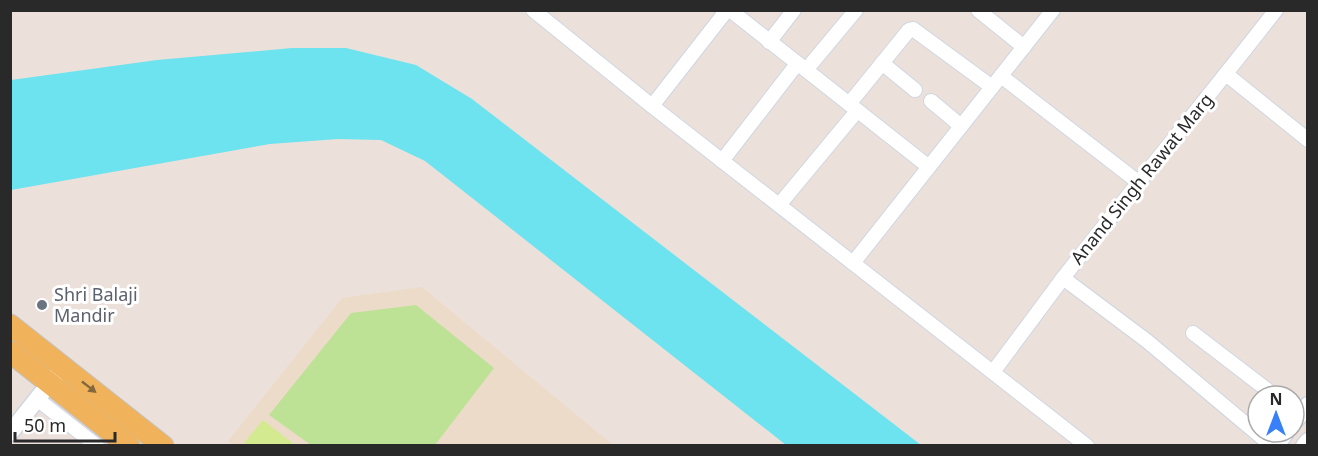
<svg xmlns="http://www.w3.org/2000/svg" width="1318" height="456" viewBox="0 0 1318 456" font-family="'Noto Sans',sans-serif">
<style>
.education{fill:#eddbc9}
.green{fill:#bde296}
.pitch{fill:#d4ea91}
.water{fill:#6ce3ee}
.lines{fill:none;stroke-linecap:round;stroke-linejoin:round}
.minor-casing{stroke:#cfd6e2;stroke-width:16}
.tertiary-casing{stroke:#cfd6e2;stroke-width:19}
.primary-casing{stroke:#c3c3c3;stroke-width:23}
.minor{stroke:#fff;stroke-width:14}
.tertiary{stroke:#fff;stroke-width:16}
.primary{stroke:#f0b25a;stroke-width:21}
.oneway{fill:#83673f}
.worship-dot{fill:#6b7280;stroke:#fff;stroke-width:2}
.labels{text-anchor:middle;stroke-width:6;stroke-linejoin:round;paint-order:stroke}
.street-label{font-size:18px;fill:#292929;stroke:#fff}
.worship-label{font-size:18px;fill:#5b616d;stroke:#fff;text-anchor:start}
</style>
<rect width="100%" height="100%" fill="#ebe1da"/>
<polygon class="education" points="422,287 613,445 233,446 228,441 342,298"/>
<polygon class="green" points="416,305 494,368 435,445 311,445 269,415 351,313"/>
<polygon class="pitch" points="263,420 295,445 248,445 244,443"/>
<polygon class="water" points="292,48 346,48 416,65 472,99 921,445 786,445 425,161 381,140 338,139 270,144 11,190 11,80 157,60"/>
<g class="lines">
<g class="minor-casing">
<g id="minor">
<polyline points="533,10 652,106 1087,446"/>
<polyline points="730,10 929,167"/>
<polyline points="978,10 1024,47"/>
<polyline points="769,42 794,10"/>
<polyline points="882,63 915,90"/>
<polyline points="806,70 856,10"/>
<polyline points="1226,74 1308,140"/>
<polyline points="1001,76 1138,182"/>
<polyline points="931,101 961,126"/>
<polyline points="849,104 909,30 913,29 992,87"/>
<polyline points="652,106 727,10"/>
<polyline points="722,161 797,64"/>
<polyline points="779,205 857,111"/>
<polyline points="853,263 1053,10"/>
<polyline points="1193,333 1275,396"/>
<polyline points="993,372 1063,278"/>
<polyline points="37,399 97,446"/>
<path d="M 1272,446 L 1147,341 L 1063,278 C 1133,188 1206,100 1276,10"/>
</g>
</g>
<g class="tertiary-casing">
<g id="tertiary">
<polyline points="1294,422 1308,405"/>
<polyline points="10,433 57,374"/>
<polyline points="1276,446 1286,432"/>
<polyline points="1304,446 1308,441"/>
</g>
</g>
<g class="primary-casing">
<g id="primary">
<polyline points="10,325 163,446"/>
<polyline points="10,352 129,446"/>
</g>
</g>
<use href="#minor" class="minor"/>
<use href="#tertiary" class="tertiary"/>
<use href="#primary" class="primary"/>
</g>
<defs><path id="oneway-solid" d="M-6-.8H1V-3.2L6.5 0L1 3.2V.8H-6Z" transform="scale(1.5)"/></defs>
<use class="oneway" href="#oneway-solid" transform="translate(89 387) rotate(38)"/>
<circle class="worship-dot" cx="42" cy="305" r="6"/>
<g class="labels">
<g class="street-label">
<text transform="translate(1142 179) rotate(-51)" y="6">Anand Singh Rawat Marg</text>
</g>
<g class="worship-label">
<text x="54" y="301">Shri Balaji<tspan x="54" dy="21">Mandir</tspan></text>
</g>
</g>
<rect width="1318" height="456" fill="none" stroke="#292929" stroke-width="24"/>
<g transform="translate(1276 414)"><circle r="28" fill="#ffffff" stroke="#a9a9a9" stroke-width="1.5"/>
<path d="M0-4.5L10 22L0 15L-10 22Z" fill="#387ffa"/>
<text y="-9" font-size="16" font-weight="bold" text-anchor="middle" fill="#292929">N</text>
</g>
<path d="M15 432v9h100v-9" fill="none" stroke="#292929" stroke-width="3"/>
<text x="24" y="432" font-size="18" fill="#292929" stroke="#ffffff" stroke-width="4.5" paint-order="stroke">50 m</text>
</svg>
